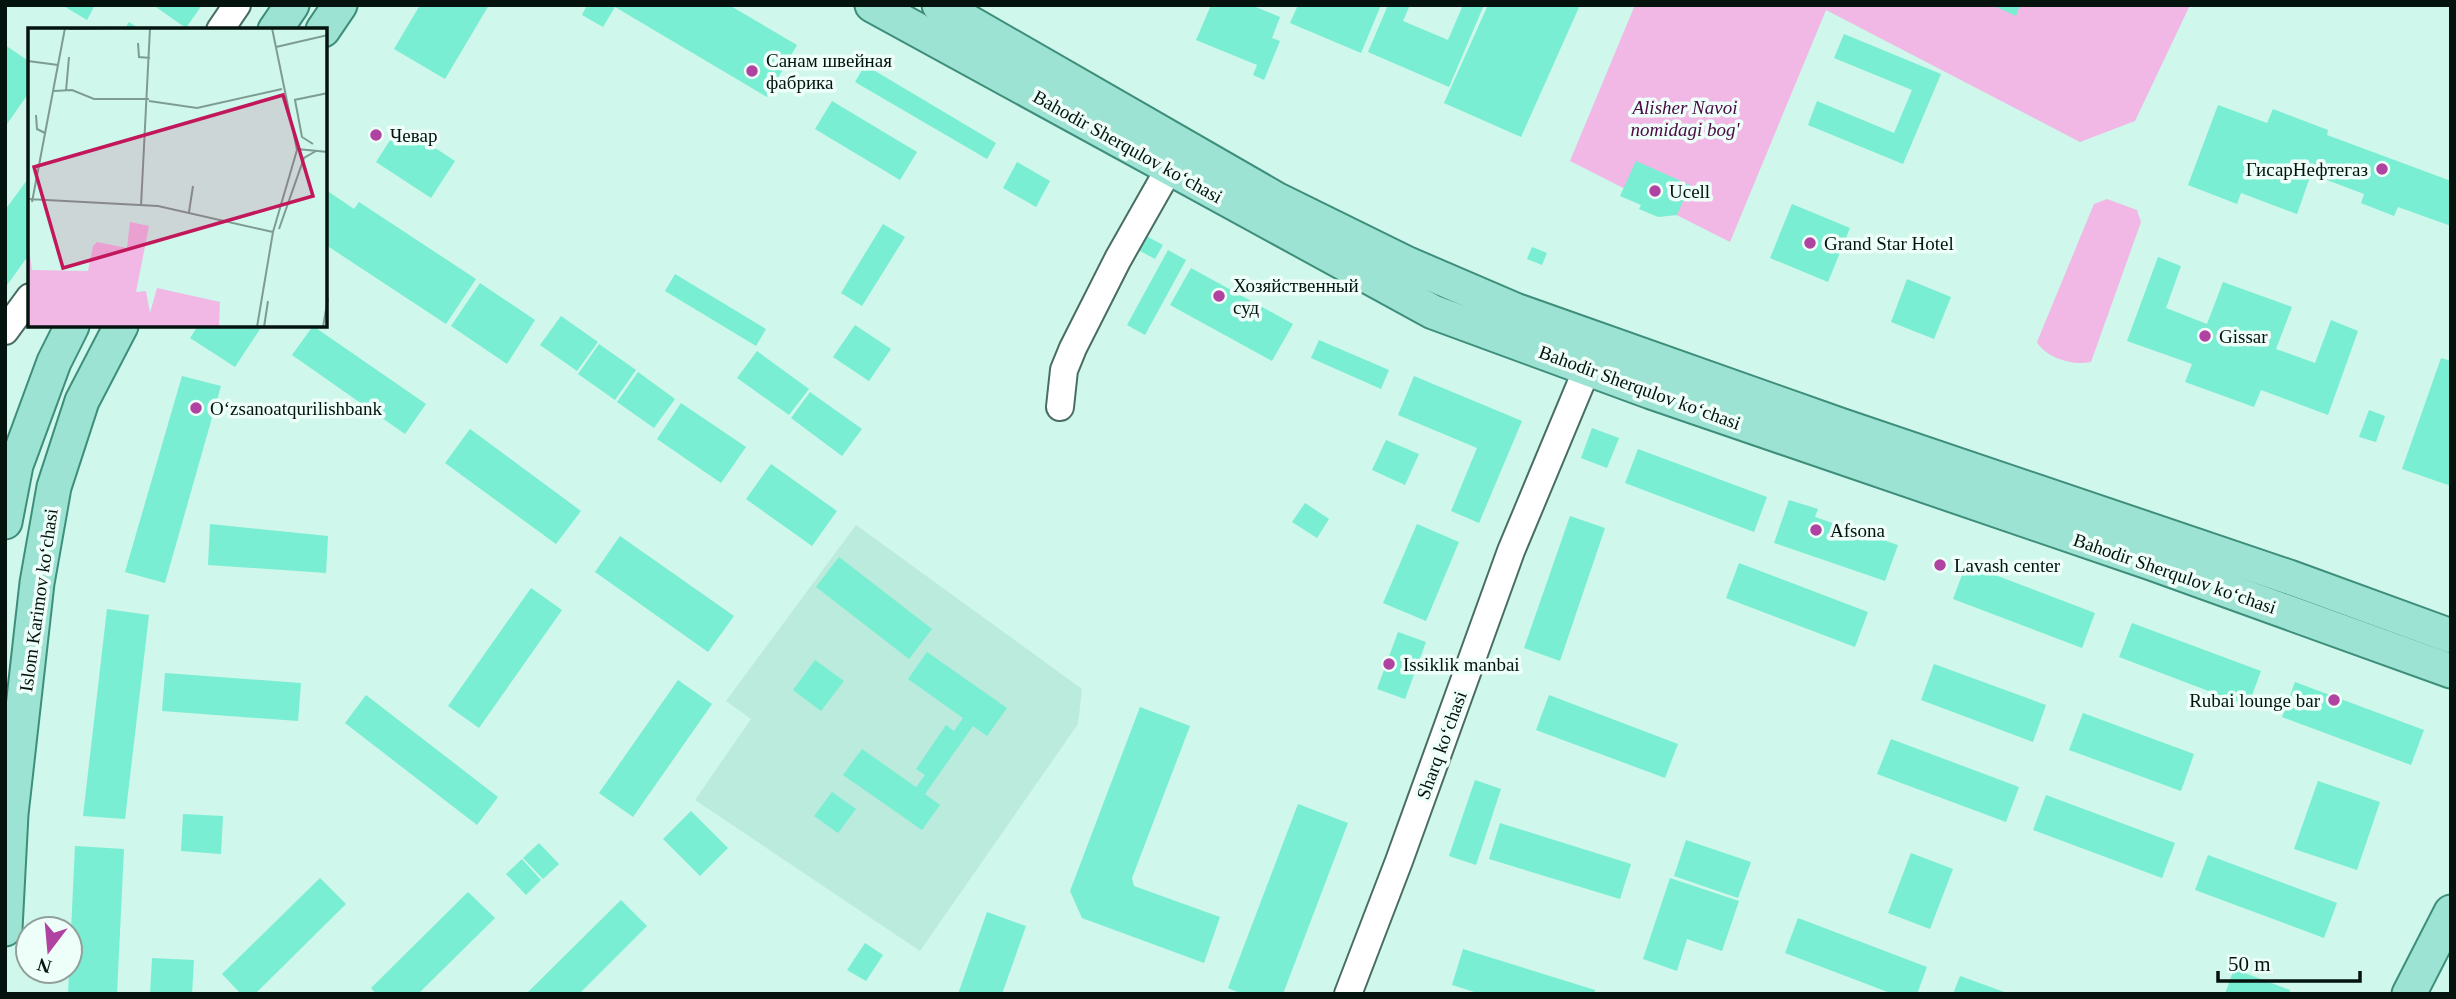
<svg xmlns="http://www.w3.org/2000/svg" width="2456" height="999" viewBox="0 0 2456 999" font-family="Georgia,serif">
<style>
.built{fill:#baebdd}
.green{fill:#f1b8e5}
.building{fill:#79eed2}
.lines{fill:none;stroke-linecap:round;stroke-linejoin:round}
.minor-casing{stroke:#496c63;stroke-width:30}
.major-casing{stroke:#3d8e7b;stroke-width:37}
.minor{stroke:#fff;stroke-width:26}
.major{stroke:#9de3d3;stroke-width:33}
.poi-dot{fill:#b043a1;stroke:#eefef9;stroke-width:2.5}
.labels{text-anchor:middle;stroke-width:7;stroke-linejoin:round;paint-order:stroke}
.poi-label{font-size:19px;fill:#05130f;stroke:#eefef9;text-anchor:start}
.park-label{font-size:19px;font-style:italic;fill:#4a0a43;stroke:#eefef9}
.street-label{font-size:19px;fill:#05130f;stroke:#eefef9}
.inset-road{fill:none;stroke:#7e9c93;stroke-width:2}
.view{fill:#c2185b;fill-opacity:0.15;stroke:#c2185b;stroke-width:3.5}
.inset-edge{fill:none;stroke:#05130f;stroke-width:3.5}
</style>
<rect width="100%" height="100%" fill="#cff7eb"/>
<polygon class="built" points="856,525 1082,689 1078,724 920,951 695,800 751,719 726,701"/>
<g class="green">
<polygon points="1635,5 2190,5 2135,121 2080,142 1826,10 1730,242 1570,161"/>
<path d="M 2107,199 L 2137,210 L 2141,222 L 2091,362 C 2073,366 2046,358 2037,342 L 2094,204 Z"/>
</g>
<g class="building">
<polygon points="62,5 95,5 87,20"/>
<polygon points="153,5 202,5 186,28"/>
<polygon points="420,5 489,5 445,79 394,49"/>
<polygon points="587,5 729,5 797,45 767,97 615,7 603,27 582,15"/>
<polygon points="1211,5 1251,5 1280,17 1272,38 1280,41 1264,80 1253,75 1257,65 1196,40"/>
<polygon points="1298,5 1381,5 1361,53 1290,23"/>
<polygon points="1388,5 1410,5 1403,21 1448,40 1463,5 1484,5 1449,87 1368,52"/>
<polygon points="1488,5 1580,5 1521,137 1444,103"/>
<polygon points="1992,5 2020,5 2016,16"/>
<polygon points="129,22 141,30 124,30"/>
<polygon points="1844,34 1941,74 1903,164 1808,125 1817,101 1894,133 1912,90 1834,58"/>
<polygon points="5,45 30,62 30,91 5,127"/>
<polygon points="865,65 996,143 987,159 855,82"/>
<polygon points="832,101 917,152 900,180 815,129"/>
<polygon points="2218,105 2267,123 2273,109 2328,130 2327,135 2451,181 2451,226 2398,207 2394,216 2361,203 2364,194 2311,174 2297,214 2241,193 2237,204 2188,185"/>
<polygon points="400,125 455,161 431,198 376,162"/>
<polygon points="1636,161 1690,185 1677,215 1658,217 1639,209 1641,205 1620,196"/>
<polygon points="1017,162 1050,181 1036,207 1003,188"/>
<polygon points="30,176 30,253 5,288 5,210"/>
<polygon points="326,190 354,209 359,202 476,279 446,324 326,245"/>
<polygon points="1792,204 1850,228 1828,282 1770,258"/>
<polygon points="883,224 905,237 862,306 841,293"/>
<polygon points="1139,232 1163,245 1155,259 1131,246"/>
<polygon points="1532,247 1547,253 1542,265 1527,259"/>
<polygon points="1168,250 1186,260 1145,335 1127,325"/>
<polygon points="2158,257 2181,266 2166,308 2207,324 2223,282 2292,307 2276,349 2315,363 2331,320 2358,331 2328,415 2261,390 2254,407 2185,382 2192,364 2127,341"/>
<polygon points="1191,268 1293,324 1272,361 1170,305"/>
<polygon points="675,274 766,329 756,346 665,291"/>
<polygon points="1907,279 1951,297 1934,339 1891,322"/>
<polygon points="480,283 535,320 507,364 451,326"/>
<polygon points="561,316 598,342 577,371 540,345"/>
<polygon points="855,325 891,349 869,381 833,357"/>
<polygon points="198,326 262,326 235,367 190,338"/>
<polygon points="313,326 426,404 405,434 292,355"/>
<polygon points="1319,340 1389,370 1381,389 1311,358"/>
<polygon points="599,344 636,370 615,400 578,374"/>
<polygon points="757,351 809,389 789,415 737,378"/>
<polygon points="2441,358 2451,361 2451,486 2402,469"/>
<polygon points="638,372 675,399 654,428 617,402"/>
<polygon points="182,376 221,386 165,583 125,572"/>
<polygon points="1414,376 1522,421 1479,523 1451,511 1477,448 1398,415"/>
<polygon points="810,392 862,429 842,456 791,418"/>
<polygon points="681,403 746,447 721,483 657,439"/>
<polygon points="2369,410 2385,416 2376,442 2359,437"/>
<polygon points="1592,428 1619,438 1607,468 1581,458"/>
<polygon points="470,429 581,511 556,544 445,463"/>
<polygon points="1386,440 1419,454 1405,485 1372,470"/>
<polygon points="1638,449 1767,497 1754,532 1625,483"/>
<polygon points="771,464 837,511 812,546 746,499"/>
<polygon points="1789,500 1818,509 1815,517 1898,545 1885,581 1774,543"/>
<polygon points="1305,503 1329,519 1317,538 1292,522"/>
<polygon points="1570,516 1605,528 1560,661 1524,648"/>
<polygon points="210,524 328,536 326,573 208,565"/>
<polygon points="1417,524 1459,542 1426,621 1383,603"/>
<polygon points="620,536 734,616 708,652 595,572"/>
<polygon points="839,557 932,629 909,659 816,587"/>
<polygon points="1739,563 1868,612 1855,647 1726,598"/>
<polygon points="1966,564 2095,613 2082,648 1953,599"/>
<polygon points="531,588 562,610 479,728 448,706"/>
<polygon points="107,609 149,615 125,819 83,816"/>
<polygon points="2132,623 2261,671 2248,706 2119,657"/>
<polygon points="1398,632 1426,642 1405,699 1377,689"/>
<polygon points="927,652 1007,708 987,736 973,726 925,794 940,805 922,830 843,775 862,749 916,787 925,775 916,769 946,725 954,731 963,718 908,679"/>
<polygon points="815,660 844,681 821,711 793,690"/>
<polygon points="1934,664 2046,705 2033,742 1921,700"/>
<polygon points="165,673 301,683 298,721 162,711"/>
<polygon points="678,680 712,704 633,817 599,793"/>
<polygon points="2295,682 2424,730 2411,765 2282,717"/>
<polygon points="366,695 498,797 477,825 345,723"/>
<polygon points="1549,695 1678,744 1665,778 1536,730"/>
<polygon points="1140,707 1190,726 1132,878 1134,886 1220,917 1204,963 1082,918 1070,891"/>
<polygon points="2083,713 2194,754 2181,791 2069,750"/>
<polygon points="1891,739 2019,787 2006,822 1877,774"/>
<polygon points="1475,780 1501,789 1476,865 1449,856"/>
<polygon points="2318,781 2380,802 2357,870 2294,849"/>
<polygon points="832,792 856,809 838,833 814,816"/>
<polygon points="2046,795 2175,843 2162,878 2033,830"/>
<polygon points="1298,804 1348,823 1283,994 1242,994 1228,988"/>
<polygon points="691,811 728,848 700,876 663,839"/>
<polygon points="183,814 223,816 221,854 181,851"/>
<polygon points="1500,823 1631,864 1620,899 1489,859"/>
<polygon points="1686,840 1751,862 1738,898 1674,876"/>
<polygon points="539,843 559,864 543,879 523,858"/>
<polygon points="75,846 124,849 117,994 68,994"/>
<polygon points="1911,853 1953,869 1930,929 1888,913"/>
<polygon points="2208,855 2337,903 2324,938 2195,890"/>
<polygon points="522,859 541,880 526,895 506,874"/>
<polygon points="320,878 346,904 255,994 241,994 222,974"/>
<polygon points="1670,878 1739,901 1722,951 1687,939 1677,971 1643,959"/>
<polygon points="468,892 495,918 418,994 376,994 371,988"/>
<polygon points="621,900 647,926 579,994 526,994"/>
<polygon points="987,912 1026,926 1002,994 958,994"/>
<polygon points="1798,918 1927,967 1917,994 1893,994 1785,953"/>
<polygon points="865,943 883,955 866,981 847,970"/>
<polygon points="1463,949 1595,990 1594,994 1481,994 1452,985"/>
<polygon points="152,958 194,960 192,994 150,994"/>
<polygon points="2234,969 2290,990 2289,994 2225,994"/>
<polygon points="1960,976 2007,993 2007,994 1953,994"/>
</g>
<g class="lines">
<g class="minor-casing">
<g id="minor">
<polyline points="220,30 237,5"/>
<polyline points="5,331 30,297"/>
<polyline points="1060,407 1064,370 1073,348 1118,259 1169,169"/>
<polyline points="1348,994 1399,861 1511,551 1594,352"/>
</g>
</g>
<g class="major-casing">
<g id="major">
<polyline points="872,5 1433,312 1651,392 2151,563 2451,671"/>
<polyline points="939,5 1276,199 1408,264 1515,310 1840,425 2289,577 2451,636"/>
<polyline points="275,30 292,5"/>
<polyline points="323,30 340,5"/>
<polyline points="5,522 16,465 54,362 72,326"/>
<polyline points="5,929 11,814 37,583 54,487 82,401 121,326"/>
<polyline points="2409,994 2451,912"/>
</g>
</g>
<use href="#minor" class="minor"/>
<use href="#major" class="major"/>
</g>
<g class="poi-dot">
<circle cx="752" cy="71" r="7"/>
<circle cx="376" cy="135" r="7"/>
<circle cx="2382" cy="169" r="7"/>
<circle cx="1655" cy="191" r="7"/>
<circle cx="1810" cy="243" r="7"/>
<circle cx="1219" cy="296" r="7"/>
<circle cx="2205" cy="336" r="7"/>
<circle cx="196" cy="408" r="7"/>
<circle cx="1816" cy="530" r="7"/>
<circle cx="1940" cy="565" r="7"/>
<circle cx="1389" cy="664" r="7"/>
<circle cx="2334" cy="700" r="7"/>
</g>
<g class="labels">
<g class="poi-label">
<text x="766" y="67">Санам швейная<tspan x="766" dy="22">фабрика</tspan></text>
<text x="390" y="142">Чевар</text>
<text x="2368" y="176" text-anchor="end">ГисарНефтегаз</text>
<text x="1669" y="198">Ucell</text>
<text x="1824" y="250">Grand Star Hotel</text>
<text x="1233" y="292">Хозяйственный<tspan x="1233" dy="22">суд</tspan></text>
<text x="2219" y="343">Gissar</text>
<text x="210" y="415">Oʻzsanoatqurilishbank</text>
<text x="1830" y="537">Afsona</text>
<text x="1954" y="572">Lavash center</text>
<text x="1403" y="671">Issiklik manbai</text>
<text x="2320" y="707" text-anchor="end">Rubai lounge bar</text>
</g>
<g class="park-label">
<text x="1685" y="114">Alisher Navoi<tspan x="1685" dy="22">nomidagi bog'</tspan></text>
</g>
<g class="street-label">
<text transform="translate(1128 146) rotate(29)" y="7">Bahodir Sherqulov ko‘chasi</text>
<text transform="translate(1640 387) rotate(20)" y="7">Bahodir Sherqulov ko‘chasi</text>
<text transform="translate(2175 573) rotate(19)" y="7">Bahodir Sherqulov ko‘chasi</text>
<text transform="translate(38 600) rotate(-82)" y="7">Islom Karimov ko‘chasi</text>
<text transform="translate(1441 745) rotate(-70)" y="7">Sharq ko‘chasi</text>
</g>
</g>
<g transform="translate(28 28)">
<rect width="299" height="299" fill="#cff7eb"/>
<path d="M 102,194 L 121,198 L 108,264 L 118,263 L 122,285 L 129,260 L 192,274 L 191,299 L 0,299 L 0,214 L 4,242 L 60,243 L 65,218 L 69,214 L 99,220 Z" fill="#f1b8e5"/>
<path class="inset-road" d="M 41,1 L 83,0M 110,15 L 111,29 L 122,30M 248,19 L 300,7M 0,33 L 30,37M 26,63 L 44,62 L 66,71 L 121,71M 38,63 L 41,29M 266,72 L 300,65M 267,72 L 274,109 L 285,116M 121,73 L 169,80 L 254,61M 8,87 L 9,101 L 17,105M 269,121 L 300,124M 0,171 L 130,178 L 245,204M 4,174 L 37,0M 113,178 L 122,0M 161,184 L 165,158M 251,201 L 276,130 L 288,123M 229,299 L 245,204 L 269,122 L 244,0M 236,299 L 240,273M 295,299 L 300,270"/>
<path class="view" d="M 255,67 L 285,168 L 35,240 L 6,139 Z"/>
<rect width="299" height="299" class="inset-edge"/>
</g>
<rect width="2456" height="999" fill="none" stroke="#05130f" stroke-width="14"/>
<g transform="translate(49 950) rotate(196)"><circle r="33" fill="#eefef9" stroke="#91a09b" stroke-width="2"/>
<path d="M0-5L12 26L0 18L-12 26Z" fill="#b043a1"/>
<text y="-10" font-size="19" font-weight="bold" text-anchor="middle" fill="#05130f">N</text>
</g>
<path d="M2218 971v10h142v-10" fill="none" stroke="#05130f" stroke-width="3.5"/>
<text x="2228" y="971" font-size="21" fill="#05130f" stroke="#eefef9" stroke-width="5" paint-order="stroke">50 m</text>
</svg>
